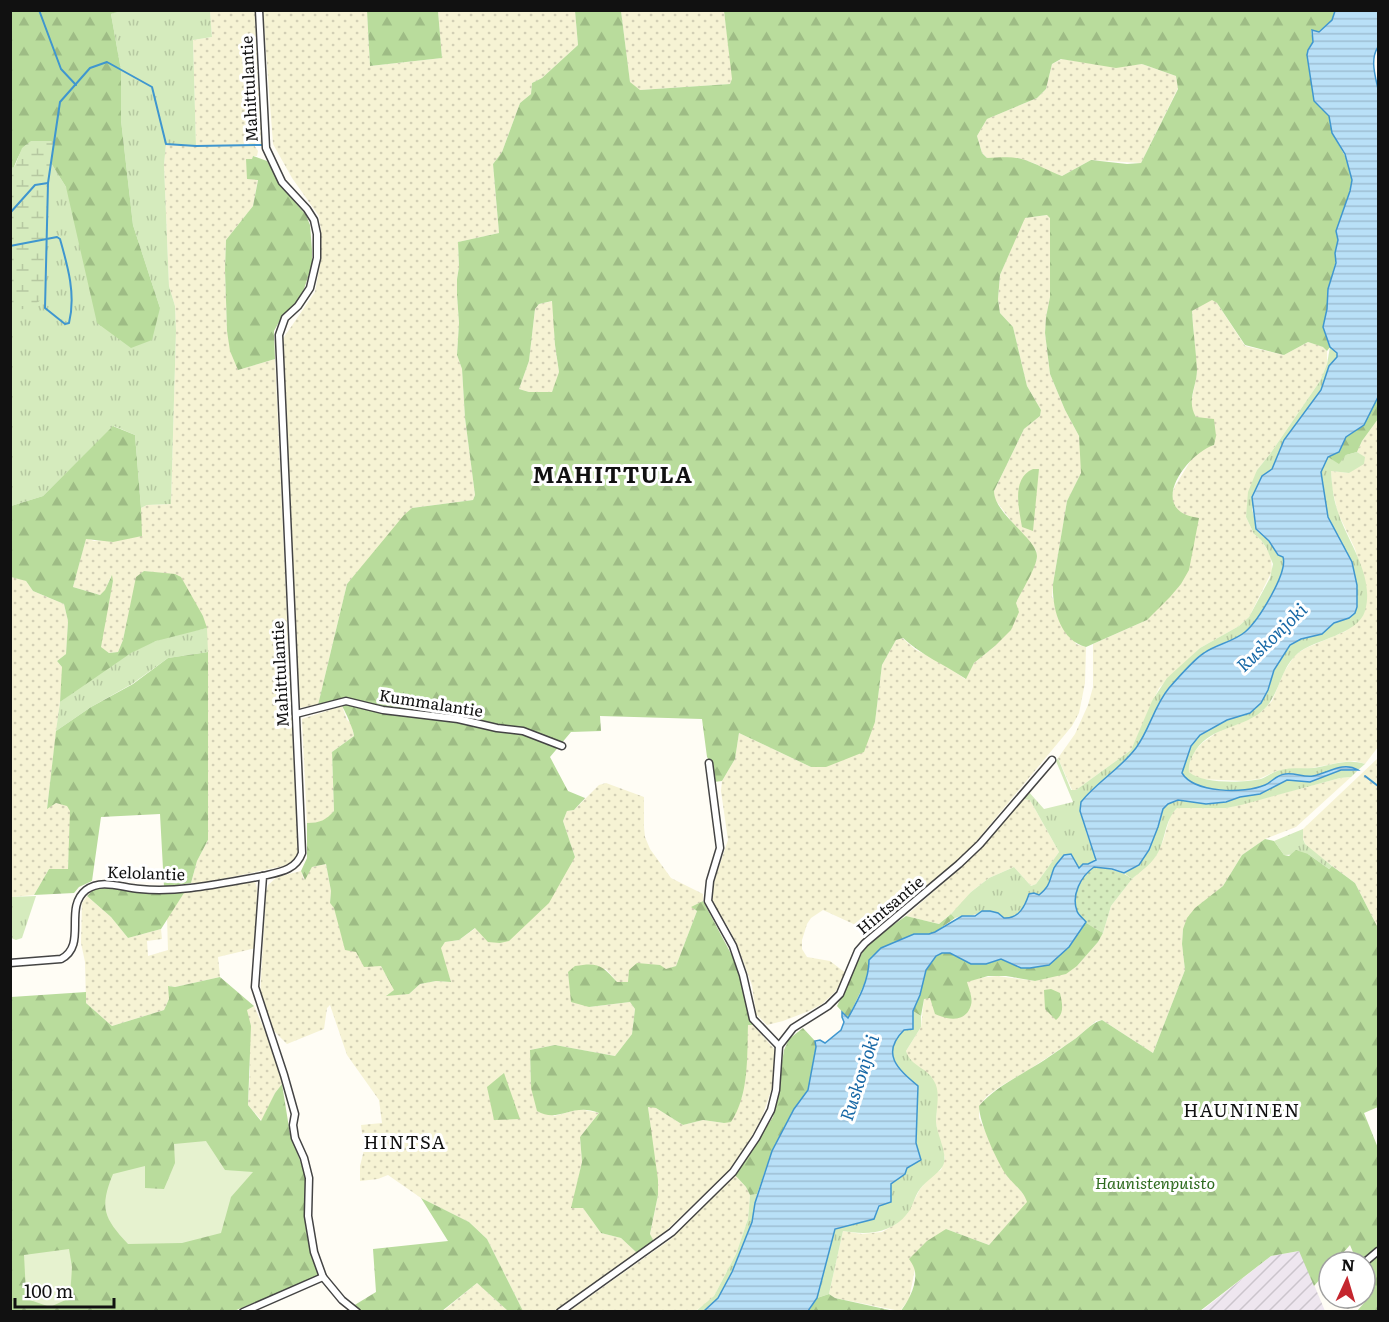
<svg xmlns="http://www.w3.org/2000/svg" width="1389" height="1322" viewBox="0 0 1389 1322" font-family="Literata,serif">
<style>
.industrial{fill:url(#industrial-furrows)}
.farmland{fill:url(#farmland-dots)}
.grass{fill:url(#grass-tufts)}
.forest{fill:url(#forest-firs);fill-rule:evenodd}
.wetland{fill:url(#wetland-marsh)}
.park{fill:url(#park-dots)}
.pitch{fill:#e6f2cf}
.water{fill:url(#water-rules);stroke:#3f96cf;stroke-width:1.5}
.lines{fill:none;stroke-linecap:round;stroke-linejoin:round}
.stream{stroke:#3f96cf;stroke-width:2}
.minor-casing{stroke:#444;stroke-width:9}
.minor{stroke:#fff;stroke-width:6}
.labels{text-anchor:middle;stroke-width:6;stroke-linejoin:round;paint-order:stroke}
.street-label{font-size:16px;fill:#111;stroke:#fff}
.park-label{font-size:16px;font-style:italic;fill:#2f6b1f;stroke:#fff}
.water-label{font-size:18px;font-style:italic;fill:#1768a6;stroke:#fff}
.neighbourhood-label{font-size:18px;letter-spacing:1.5px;fill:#111;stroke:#fff}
.district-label{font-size:22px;font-weight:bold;letter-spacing:1.5px;fill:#111;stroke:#fff}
</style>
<defs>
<pattern id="industrial-furrows" width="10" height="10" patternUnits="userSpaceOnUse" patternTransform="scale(1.5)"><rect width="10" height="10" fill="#eee6ef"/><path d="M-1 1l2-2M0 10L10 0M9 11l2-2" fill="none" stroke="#cbc4cc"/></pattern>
<pattern id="farmland-dots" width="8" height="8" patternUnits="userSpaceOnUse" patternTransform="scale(1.5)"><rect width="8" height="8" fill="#f6f3d4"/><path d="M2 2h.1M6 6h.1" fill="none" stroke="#d2cfb5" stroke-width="1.8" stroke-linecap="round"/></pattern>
<pattern id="grass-tufts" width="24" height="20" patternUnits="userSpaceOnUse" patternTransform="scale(1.5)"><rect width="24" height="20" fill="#d5ebbd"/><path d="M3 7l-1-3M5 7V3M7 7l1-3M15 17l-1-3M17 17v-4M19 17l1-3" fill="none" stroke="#b6c8a1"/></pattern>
<pattern id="forest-firs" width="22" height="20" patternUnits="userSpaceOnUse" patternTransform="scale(1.5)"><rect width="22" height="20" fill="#b9dc9c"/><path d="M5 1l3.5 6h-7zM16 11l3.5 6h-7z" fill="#9ebc85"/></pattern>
<pattern id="wetland-marsh" width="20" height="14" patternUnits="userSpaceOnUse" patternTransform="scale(1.5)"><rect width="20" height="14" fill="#d5ebbd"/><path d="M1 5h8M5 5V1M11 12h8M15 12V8" fill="none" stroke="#b6c8a1"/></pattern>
<pattern id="park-dots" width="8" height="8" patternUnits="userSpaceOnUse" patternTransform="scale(1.5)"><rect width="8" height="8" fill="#d5ebbd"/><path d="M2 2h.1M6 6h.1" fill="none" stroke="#b6c8a1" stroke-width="1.8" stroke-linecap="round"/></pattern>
<pattern id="water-rules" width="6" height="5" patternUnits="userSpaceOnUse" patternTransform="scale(1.5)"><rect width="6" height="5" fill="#b9e0f7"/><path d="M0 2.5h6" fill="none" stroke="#9ebfd3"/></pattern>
</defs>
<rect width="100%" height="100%" fill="#fffdf5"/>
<polygon class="industrial" points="1300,1251 1325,1311 1200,1312 1271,1256"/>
<g class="farmland">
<polygon points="210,11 255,11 262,145 254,145 258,151 257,156 253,156 252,159 247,159 258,179 253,206 226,240 225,270 227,331 238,370 275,359 298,850 297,858 289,865 203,883 191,883 197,861 208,840 207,634 203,616 159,573 144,571 137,577 123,640 118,652 109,653 100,647 113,581 111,576 105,591 100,595 73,587 86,538 94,541 141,536 141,508 147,505 171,504 176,331 175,306 169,286 164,165 166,144 196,145 193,40 212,37"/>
<polygon points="263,11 367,11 370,66 442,58 438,11 575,11 578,45 542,78 532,83 531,94 520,103 502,152 493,164 499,233 458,242 459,267 457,279 457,295 459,323 457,355 462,369 465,418 475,495 473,500 412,508 347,584 318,705 299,708 282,340 315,292 320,264 321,231 319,216 292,178 273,144"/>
<polygon points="621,11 724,11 733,79 730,84 640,90 630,83"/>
<polygon points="1062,59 1116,67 1142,64 1176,76 1178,88 1141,163 1091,160 1062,176 1045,171 1036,164 1019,158 987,158 982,153 977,136 987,119 1037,98 1046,89 1052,64"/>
<polygon points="1048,215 1050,218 1050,297 1046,317 1045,333 1050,374 1065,410 1079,436 1081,458 1081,473 1067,501 1053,584 1052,597 1076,644 1086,647 1085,683 1079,713 1072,726 974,844 959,861 873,933 823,910 811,918 807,924 802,940 802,949 807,957 830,961 847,974 835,992 822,1004 809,1011 783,1021 767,1025 756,1014 752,985 739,950 729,928 712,903 713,885 728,840 721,791 722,781 735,759 739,733 811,767 875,722 882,665 896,640 902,638 916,650 941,662 965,679 974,663 995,646 1037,559 1036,550 1018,530 994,498 994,491 1024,429 1040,416 1041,410 1027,386 1013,327 1000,313 998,299 1000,275 1024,218"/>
<polygon points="1212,299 1217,303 1245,346 1284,355 1308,342 1324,347 1327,351 1327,364 1320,381 1270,454 1257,470 1246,517 1254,534 1261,540 1271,556 1272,571 1249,617 1239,626 1200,648 1159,688 1131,750 1076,790 1072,790 1058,758 1075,734 1088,705 1093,687 1093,644 1147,620 1186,516 1177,510 1173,503 1172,494 1175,486 1191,460 1204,448 1214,445 1192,411 1191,404 1197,373 1192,311"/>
<polygon points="553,301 555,345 559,372 558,379 552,392 529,392 519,389 529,361 535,309 539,304"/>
<polygon points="1378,419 1378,747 1365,764 1355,761 1342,762 1312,768 1276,771 1259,779 1243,781 1199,779 1193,776 1188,771 1188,766 1195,751 1202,743 1222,729 1261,712 1272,701 1284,672 1295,655 1306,648 1346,631 1366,586 1355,549 1338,513 1332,488 1331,471 1349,473 1364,457 1357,452 1362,441"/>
<polygon points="11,577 21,579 26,581 33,591 64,604 68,621 66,654 57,661 62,667 62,685 47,808 56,803 67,805 71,811 68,870 49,869 34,895 11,897"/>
<polygon points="342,706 347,720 351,723 354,736 332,752 334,811 327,819 318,823 307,823 302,719"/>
<polygon points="1378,758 1378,928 1355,883 1311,850 1305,844 1302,835 1303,829"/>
<polygon points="1351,777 1296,827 1265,839 1242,855 1223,886 1210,897 1183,929 1182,944 1185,970 1153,1053 1102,1020 1096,1021 1075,1039 1030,1069 1001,1086 987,1096 979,1106 979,1118 1006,1174 1026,1197 1028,1202 989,1245 946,1229 915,1269 909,1299 900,1311 835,1298 829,1294 843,1231 862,1234 882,1232 896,1224 907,1214 920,1189 933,1174 941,1170 945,1158 939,1141 936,1123 937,1092 928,1074 914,1065 908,1059 906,1051 921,1027 924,998 971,997 966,982 978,978 997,976 1035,981 1077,966 1098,942 1103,933 1111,906 1132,879 1156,856 1163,841 1171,814 1177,808 1226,808 1340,778"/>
<polygon points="606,783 644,797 644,827 645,837 650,849 671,878 703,894 703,901 692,907 697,911 676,966 629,982 617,982 606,969 568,972 570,981 589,1007 630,1002 635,1009 632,1034 615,1056 555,1045 530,1050 531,1088 554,1116 580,1109 599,1113 580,1137 582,1162 572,1208 583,1208 601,1233 621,1238 637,1253 557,1311 523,1311 487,1239 469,1222 421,1198 388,1175 378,1179 360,1181 360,1166 364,1150 361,1125 382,1123 379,1100 347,1055 330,1005 327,1008 324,1029 287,1044 274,1031 262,1004 260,996 266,892 268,885 277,877 301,871 304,880 312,867 326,864 331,891 330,903 334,907 339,922 356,952 373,965 381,966 395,990 387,995 409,994 420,984 436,981 451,982 440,948 445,942 459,940 575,857 563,821 567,811 574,810 599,785"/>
<polygon points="1023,799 1030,800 1059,852 1036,884 1031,886 1014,867 989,878 971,892 962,904 939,924 906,916 979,851"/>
<polygon points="250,882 255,882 257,888 256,948 218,957 220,977 175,987 169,986 169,999 164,1010 112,1026 86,1003 85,962 81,943 82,903 87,896 111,917 128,938 161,929 162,939 147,941 148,956 168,950 167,918 184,893"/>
<polygon points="254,1006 276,1056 282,1084 275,1093 262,1121 248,1105 250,1071 247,1009"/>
<polygon points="748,1025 753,1025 776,1051 772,1088 762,1117 749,1141 727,1173 654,1242 650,1235 658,1195 648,1106 656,1108 683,1125 703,1120 724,1123 742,1097"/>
<polygon points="735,1175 746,1187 750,1195 748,1219 736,1254 714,1296 707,1303 695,1311 568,1312 671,1239"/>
<polygon points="477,1283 508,1311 442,1312"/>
</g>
<g class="grass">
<polygon points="120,10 210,11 212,37 193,40 196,146 166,144 164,165 169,286 175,306 176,331 171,504 147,505 141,508 135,435 114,426 43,496 11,506 11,168 15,166 22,148 54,141 51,163 66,187 160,308 133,225 121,120 121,70 111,14"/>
<path d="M 1330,347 L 1337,353 L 1337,357 L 1329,366 L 1321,390 L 1313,403 L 1284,440 L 1272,469 L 1262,476 L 1252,509 L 1258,532 L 1269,541 L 1278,554 L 1283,557 C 1288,574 1258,621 1245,632 C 1236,640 1226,641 1216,646 C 1205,652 1177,679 1169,689 C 1157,703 1154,718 1146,733 C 1132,759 1108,777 1086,796 L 1086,832 L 1096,859 L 1079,868 L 1054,868 C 1052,880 1049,887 1039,895 L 1029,894 C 1025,906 1019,919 1004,918 L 998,913 L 982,911 C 972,918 966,914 955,918 L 951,914 L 971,892 L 989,878 L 1014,867 L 1031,886 L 1036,884 L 1059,852 L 1030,800 L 1023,799 L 1028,791 L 1044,809 L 1073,802 L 1056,761 L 1058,758 L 1071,790 L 1076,790 L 1131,750 L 1152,701 L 1167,678 L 1200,648 L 1239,626 L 1249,617 L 1270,578 L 1273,564 L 1267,549 L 1261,540 L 1254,534 L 1246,517 L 1248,492 L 1257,470 L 1270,454 L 1320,381 L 1327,364 Z"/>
<path d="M 1357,452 L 1365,457 L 1364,464 L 1349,473 L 1331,471 C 1332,485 1333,498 1338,512 C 1348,543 1375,576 1365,611 C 1358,635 1314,639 1297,654 C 1279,670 1280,697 1261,712 C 1240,729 1207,727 1193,755 C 1190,761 1188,765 1189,772 C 1202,784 1243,783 1261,779 C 1267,777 1271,773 1277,771 C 1289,767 1302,769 1314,768 C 1332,765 1347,758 1365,764 L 1358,770 C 1343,761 1328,773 1313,776 C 1304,778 1294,772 1285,774 C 1276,775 1272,782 1265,785 C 1244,794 1194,793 1182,773 L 1191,746 L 1200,735 L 1227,720 L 1250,713 L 1268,690 L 1274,670 L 1290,645 L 1301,639 L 1322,634 L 1334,623 L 1349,618 L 1357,607 L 1357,586 L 1352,562 L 1328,517 L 1321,472 L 1328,457 L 1339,463 L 1346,455 Z"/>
<path d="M 207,628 L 208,652 L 168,658 L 132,684 L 91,707 L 56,731 L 60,702 C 90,680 121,654 156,641 C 172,634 189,632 207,628 Z"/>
<path d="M 1341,770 L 1357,771 L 1351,777 L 1340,778 L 1241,805 L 1226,808 L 1177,808 C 1164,821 1166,841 1156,856 C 1150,865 1140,872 1132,879 L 1124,873 L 1139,865 L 1158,827 L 1163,809 L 1168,804 L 1178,800 L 1206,804 L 1226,802 L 1240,797 L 1260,794 L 1287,780 L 1310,782 Z"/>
<polygon points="1303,829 1303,839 1305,844 1332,866 1329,869 1308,854 1284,855 1274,841"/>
<polygon points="36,896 22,938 16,940 11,938 10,897"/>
<path d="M 913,1011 L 921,1016 L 921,1027 L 906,1051 C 911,1067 927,1067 934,1081 C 941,1092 936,1109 936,1122 C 937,1134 947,1153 944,1163 C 942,1172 926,1180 920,1189 C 914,1197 913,1207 907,1214 C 891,1234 866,1235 843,1231 L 829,1294 L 817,1298 L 835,1229 L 874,1219 L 891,1184 L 905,1174 L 907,1168 L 921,1160 L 916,1144 L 918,1086 C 898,1069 880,1054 904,1030 L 913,1029 Z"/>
<polygon points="757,1194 752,1222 732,1272 718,1298 704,1311 695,1312 714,1296 736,1254 748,1219 750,1195"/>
</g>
<g class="forest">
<path d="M 11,11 L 120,11 L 111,14 L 121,70 L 121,120 L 133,225 L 160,308 L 152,340 L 131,348 L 97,323 L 66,187 L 51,163 L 54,141 C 26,142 25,140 14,167 L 11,168 Z"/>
<polygon points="367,11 438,11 442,58 370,66"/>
<path d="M 575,11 L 621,11 L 630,82 L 640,90 L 730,84 L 732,79 L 724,11 L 1335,11 L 1332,20 L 1318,32 L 1311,30 L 1313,42 L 1308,50 L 1307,55 L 1314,101 L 1329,116 L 1334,136 L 1346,158 L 1352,180 L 1349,194 L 1336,232 L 1338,240 L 1335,253 L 1336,261 L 1328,289 L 1327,309 L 1323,327 L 1330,347 L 1327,351 L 1323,347 L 1308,342 L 1284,355 L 1245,345 L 1217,303 L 1212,300 L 1192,311 C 1193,331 1196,350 1197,370 C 1197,386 1186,401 1196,417 L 1214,419 L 1216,436 L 1214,445 C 1186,454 1145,511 1199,518 L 1189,570 L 1181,584 L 1170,597 L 1147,620 L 1086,647 C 1060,640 1052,608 1053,584 L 1067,501 L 1081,473 L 1079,436 L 1065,410 L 1050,374 L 1045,333 L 1046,317 L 1050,297 L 1050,218 L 1047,215 L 1025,218 L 1000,275 L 998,299 L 1000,313 L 1013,327 L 1027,386 L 1041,410 L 1040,416 L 1024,429 L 994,491 C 994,514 1037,539 1037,556 C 1037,567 1021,592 1016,603 L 1019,612 L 1011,630 L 995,646 L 974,663 L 966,679 C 945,665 921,655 903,638 L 896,640 L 882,665 L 875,722 L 864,752 L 826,767 L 811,767 L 739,733 L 735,759 L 722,781 L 714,782 L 711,763 L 707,757 L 702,719 L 600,716 L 601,731 L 571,732 L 550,757 L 568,791 L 585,798 L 574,810 L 567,811 L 563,821 L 575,857 L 549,903 L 509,941 L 500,943 L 488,942 L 475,928 L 459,940 L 445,942 L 441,948 L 451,982 L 436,981 L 420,984 L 409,994 L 386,996 L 394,990 L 381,966 L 364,967 L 356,952 L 345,950 L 334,908 L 330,903 L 331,891 L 326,864 L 312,867 L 305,880 L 301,871 L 307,858 L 307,823 C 320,823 326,820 334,811 L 332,752 L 354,736 C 354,730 345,711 342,706 L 345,702 L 318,705 L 347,584 L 404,515 L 412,508 L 473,500 L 475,495 L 465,418 L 462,369 L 457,355 L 459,323 L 457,295 L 457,279 L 459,267 L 458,242 L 499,233 L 493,164 L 502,152 L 520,103 L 531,94 L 532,83 L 542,78 L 578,45 ZM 1061,59 L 1116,68 L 1142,64 L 1176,76 L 1178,89 L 1141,163 L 1127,164 L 1091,160 L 1062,176 C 1048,171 1036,163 1022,159 C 1011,156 998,158 987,158 L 982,153 L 977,136 L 987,119 L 1037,98 L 1046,89 L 1052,64 ZM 552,301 L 555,345 L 559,372 L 552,392 L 529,392 L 519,389 L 529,361 L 535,309 L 539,304 Z"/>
<polygon points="253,156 267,161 281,186 306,215 310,225 312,250 312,265 302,295 279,322 274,331 275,359 238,370 230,351 227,331 225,270 226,240 253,206 258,180 247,179 246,159 252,159"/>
<polygon points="1378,397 1378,419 1362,441 1357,452 1346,455 1339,464 1328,457 1339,452 1346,437 1364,425"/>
<polygon points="113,426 135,435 141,508 142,536 113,542 86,539 73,587 100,595 105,590 112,575 113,581 101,647 109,653 118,652 123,640 136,577 144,571 175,574 181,577 203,616 207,628 156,641 131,653 60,702 62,667 57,661 66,654 68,621 64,604 33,591 26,581 11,577 11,506 43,496"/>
<path d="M 1033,469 L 1039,469 L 1033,531 L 1022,527 C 1019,509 1011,478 1033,469 Z"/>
<polygon points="208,652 208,840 197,861 191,883 164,887 160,814 101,817 92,881 79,887 74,893 34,895 49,869 68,869 70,811 67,806 56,803 47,809 56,731 91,707 133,684 168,658"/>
<path d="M 1265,839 L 1274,841 L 1284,855 L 1289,856 L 1296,850 L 1308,854 L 1329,869 L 1332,866 L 1355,883 L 1378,928 L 1378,1107 L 1364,1113 L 1378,1148 L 1378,1311 L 1357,1311 L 1371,1295 L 1365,1280 L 1365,1262 L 1357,1262 L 1350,1245 L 1335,1262 L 1329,1262 L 1329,1269 L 1314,1286 L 1299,1251 L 1271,1256 L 1200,1311 L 900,1312 C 909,1301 919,1281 914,1268 C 913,1265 911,1262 909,1259 L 927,1241 L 946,1229 L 989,1245 L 1027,1202 C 1024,1191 1014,1185 1007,1176 C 997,1162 979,1122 979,1106 C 993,1090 1010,1081 1028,1070 C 1043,1062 1057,1051 1072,1041 C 1082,1035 1090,1023 1102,1020 L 1153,1053 L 1185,970 L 1182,944 L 1183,929 L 1187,918 L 1195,908 L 1223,886 L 1242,855 Z"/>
<polygon points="103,887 144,893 184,893 161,929 128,938 111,917 87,896 94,889"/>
<path d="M 703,901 L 737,965 L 753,1025 L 748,1025 C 747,1057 749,1095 731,1122 L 724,1123 L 703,1120 L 683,1125 L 656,1108 L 648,1107 L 658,1180 L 658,1195 L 650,1234 L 654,1242 L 637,1253 L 621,1238 L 601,1233 L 583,1208 L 571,1208 L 582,1162 L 580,1137 L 599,1113 C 572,1102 559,1124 537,1111 L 531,1088 L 530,1050 L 555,1045 L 615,1056 L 632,1034 L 635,1009 L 630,1002 L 589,1007 L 571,1002 L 568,972 L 575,966 C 598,962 602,965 617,982 L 628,982 L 629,970 L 637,963 L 660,965 L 666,969 L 676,966 L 697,911 L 691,907 Z"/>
<polygon points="951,914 955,918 935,932 929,934 914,934 869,960 869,974 848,1018 837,1006 863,951 873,939 906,916 939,924"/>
<path d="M 1086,922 L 1103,933 L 1098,942 L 1077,966 L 1066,974 L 1035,981 L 1006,976 L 988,976 L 967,982 C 969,989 973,998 971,1005 C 966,1023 948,1020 935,1014 L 930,998 L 924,999 L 921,1016 L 913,1011 L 920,995 L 926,970 L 936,956 L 942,953 L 950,953 L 971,964 L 986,964 L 1001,959 L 1021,968 L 1069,947 Z"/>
<polygon points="220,977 254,1006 247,1010 251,1026 248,1105 261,1121 275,1093 282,1084 290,1134 304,1171 306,1184 304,1215 307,1236 312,1259 320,1276 234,1311 11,1312 11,997 86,992 86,1003 112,1026 164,1010 169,999 168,986 175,987"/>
<path d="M 1051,989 L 1060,993 C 1062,1003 1065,1013 1056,1020 L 1045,1009 L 1044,990 Z"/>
<polygon points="803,1028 815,1041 816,1047 808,1090 794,1109 772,1151 757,1194 750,1195 746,1187 735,1175 773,1117 784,1050 789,1039"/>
<polygon points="504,1073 520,1119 494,1120 487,1087"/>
<polygon points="421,1198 469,1222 487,1239 523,1311 508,1311 477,1283 442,1311 360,1311 353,1306 376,1292 373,1249 448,1241"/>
<polygon points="829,1294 835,1298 894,1311 808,1312 817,1298"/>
</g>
<path class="wetland" d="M 31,141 L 54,141 L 48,183 L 45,296 C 34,306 26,313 10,307 L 11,177 L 22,148 Z"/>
<path class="park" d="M 1094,867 C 1109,869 1120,870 1132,879 L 1111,906 L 1103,933 C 1094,928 1082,922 1077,912 C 1069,896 1081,876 1094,867 Z"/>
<g class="pitch">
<path d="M 206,1141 L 225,1170 L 253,1172 L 231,1197 L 221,1233 L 182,1243 L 128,1244 C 104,1218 99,1208 113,1174 L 145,1166 L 145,1188 L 164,1189 L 175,1163 L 174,1144 Z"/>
<polygon points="69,1249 72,1267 70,1298 50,1307 30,1300 26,1293 24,1255"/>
</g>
<path class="water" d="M 1335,11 L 1378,11 L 1378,47 C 1370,59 1375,75 1378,89 L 1378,397 L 1364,425 L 1346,437 L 1339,452 L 1328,457 L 1321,472 L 1328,517 L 1352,562 L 1357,585 L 1357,607 L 1355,613 L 1349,618 L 1334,623 L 1322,634 L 1301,639 L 1290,645 L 1274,670 L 1268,690 L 1261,703 L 1250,713 L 1227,720 L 1200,735 L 1191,746 L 1182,773 C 1194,793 1244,794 1265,785 C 1272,782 1276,775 1285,774 C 1294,772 1304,778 1313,776 C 1328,773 1343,761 1358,770 L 1341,770 L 1310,782 L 1287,780 L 1260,794 L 1240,797 L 1226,802 L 1206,804 L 1178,800 L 1168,804 L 1163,809 L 1158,827 L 1149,850 L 1139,865 L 1124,873 L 1112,869 L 1094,867 C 1081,876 1071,895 1077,911 C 1078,915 1084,919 1086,922 L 1069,947 L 1049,965 L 1030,968 L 1021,968 L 1001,959 L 986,964 L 971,964 L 950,953 L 942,953 L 936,956 L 926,970 L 920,995 L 913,1011 L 913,1029 L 904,1030 C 880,1054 898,1069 918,1086 L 916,1143 L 921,1160 L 907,1168 L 905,1174 L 891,1184 L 891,1202 L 879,1206 L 874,1219 L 835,1229 L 817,1298 L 808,1311 L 704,1311 L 718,1298 L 732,1272 L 752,1222 L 755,1203 L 772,1151 L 794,1109 L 808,1090 L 816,1047 L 815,1041 L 820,1040 L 825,1043 L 841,1030 L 844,1022 L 842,1017 L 842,1012 L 848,1018 C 858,1000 869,981 869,960 L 881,948 L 914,934 L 929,934 L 935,932 L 962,916 L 975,916 L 982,911 L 990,911 L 998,913 L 1004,918 C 1019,919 1025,906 1029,894 L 1034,893 L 1039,895 C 1051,885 1049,881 1054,868 C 1056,864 1061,859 1064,855 L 1071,854 L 1079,868 L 1083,864 L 1088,864 L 1096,860 L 1080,811 L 1081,802 C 1097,782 1120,769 1136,748 C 1150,729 1154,706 1169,688 C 1176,680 1196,658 1204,653 C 1217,644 1233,642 1245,632 C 1258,621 1288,573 1283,557 L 1278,555 L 1269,541 L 1256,529 L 1252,497 L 1262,476 L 1272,469 L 1284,440 L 1321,390 L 1329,366 L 1337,357 L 1337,353 L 1330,347 L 1323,327 L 1327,309 L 1328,289 L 1336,263 L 1335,253 L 1338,240 L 1336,231 L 1350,191 L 1352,180 L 1345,154 L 1332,133 L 1329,116 L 1314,101 L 1307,55 L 1308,50 L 1313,42 L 1312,30 L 1319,32 L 1332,20 Z"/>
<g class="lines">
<g class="stream">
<polyline points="39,10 61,69 76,85"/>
<polyline points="10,213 35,185 48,183"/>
<path d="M 10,246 L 57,237 L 60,239 C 68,267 76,295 69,323 L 65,324 L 45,308 L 48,183 L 60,102 L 90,68 L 107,62 L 152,87 L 166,144 L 196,146 L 262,145"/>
<polyline points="1365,776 1378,786"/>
</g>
<g class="minor-casing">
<g id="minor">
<path d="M 259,10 L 266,148 L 282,182 L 307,209 L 314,220 L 317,234 L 317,258 L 310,288 L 298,306 L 285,318 L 279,335 L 302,853 C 296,870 280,872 263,876 L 255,987 L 284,1075 L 295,1114 L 293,1125 L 295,1138 L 304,1158 L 309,1178 L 308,1216 L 314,1252 L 323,1277 L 342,1300 L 357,1312"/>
<polyline points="296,714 346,701 383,710 458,719 497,728 523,731 562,746"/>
<polyline points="709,763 720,848 710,881 708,901 733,946 743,975 753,1019 779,1046"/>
<path d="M 10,963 L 61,959 C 88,945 63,908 86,890 C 102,878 122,888 140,889 C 181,893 222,883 263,876"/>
<polyline points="1365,1262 1378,1251"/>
<polyline points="1348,1304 1350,1298"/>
<polyline points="243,1312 323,1277"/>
<polyline points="560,1312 672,1232 733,1172 756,1138 771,1110 776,1090 779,1046 793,1028 828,1006 840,994 858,951 865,943 959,864 980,844 1052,760"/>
</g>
</g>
<use href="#minor" class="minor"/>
</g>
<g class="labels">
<g class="street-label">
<text transform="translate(249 89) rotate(-93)" y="6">Mahittulantie</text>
<text transform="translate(280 674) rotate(-93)" y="6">Mahittulantie</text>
<text transform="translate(431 703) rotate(9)" y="6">Kummalantie</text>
<text transform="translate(146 873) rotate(2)" y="6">Kelolantie</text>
<text transform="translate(890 905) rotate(-40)" y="6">Hintsantie</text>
</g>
<g class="park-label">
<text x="1155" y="1189">Haunistenpuisto</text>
</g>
<g class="water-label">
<text transform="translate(1272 638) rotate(-44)" y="6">Ruskonjoki</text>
<text transform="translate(860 1078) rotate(-72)" y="6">Ruskonjoki</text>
</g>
<g class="neighbourhood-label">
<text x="1242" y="1117">HAUNINEN</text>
<text x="405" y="1149">HINTSA</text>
</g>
<g class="district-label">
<text x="613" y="483">MAHITTULA</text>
</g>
</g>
<rect width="1389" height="1322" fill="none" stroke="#111111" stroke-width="24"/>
<g transform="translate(1347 1280) rotate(4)"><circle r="28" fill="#ffffff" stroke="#a0a0a0" stroke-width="1.5"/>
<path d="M0-4.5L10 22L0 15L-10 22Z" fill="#c4262e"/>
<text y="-9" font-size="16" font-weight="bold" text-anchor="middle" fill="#111111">N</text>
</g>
<path d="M15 1298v9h99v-9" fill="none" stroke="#111111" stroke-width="3"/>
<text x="24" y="1298" font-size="18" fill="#111111" stroke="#ffffff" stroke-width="4.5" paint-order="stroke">100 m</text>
</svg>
